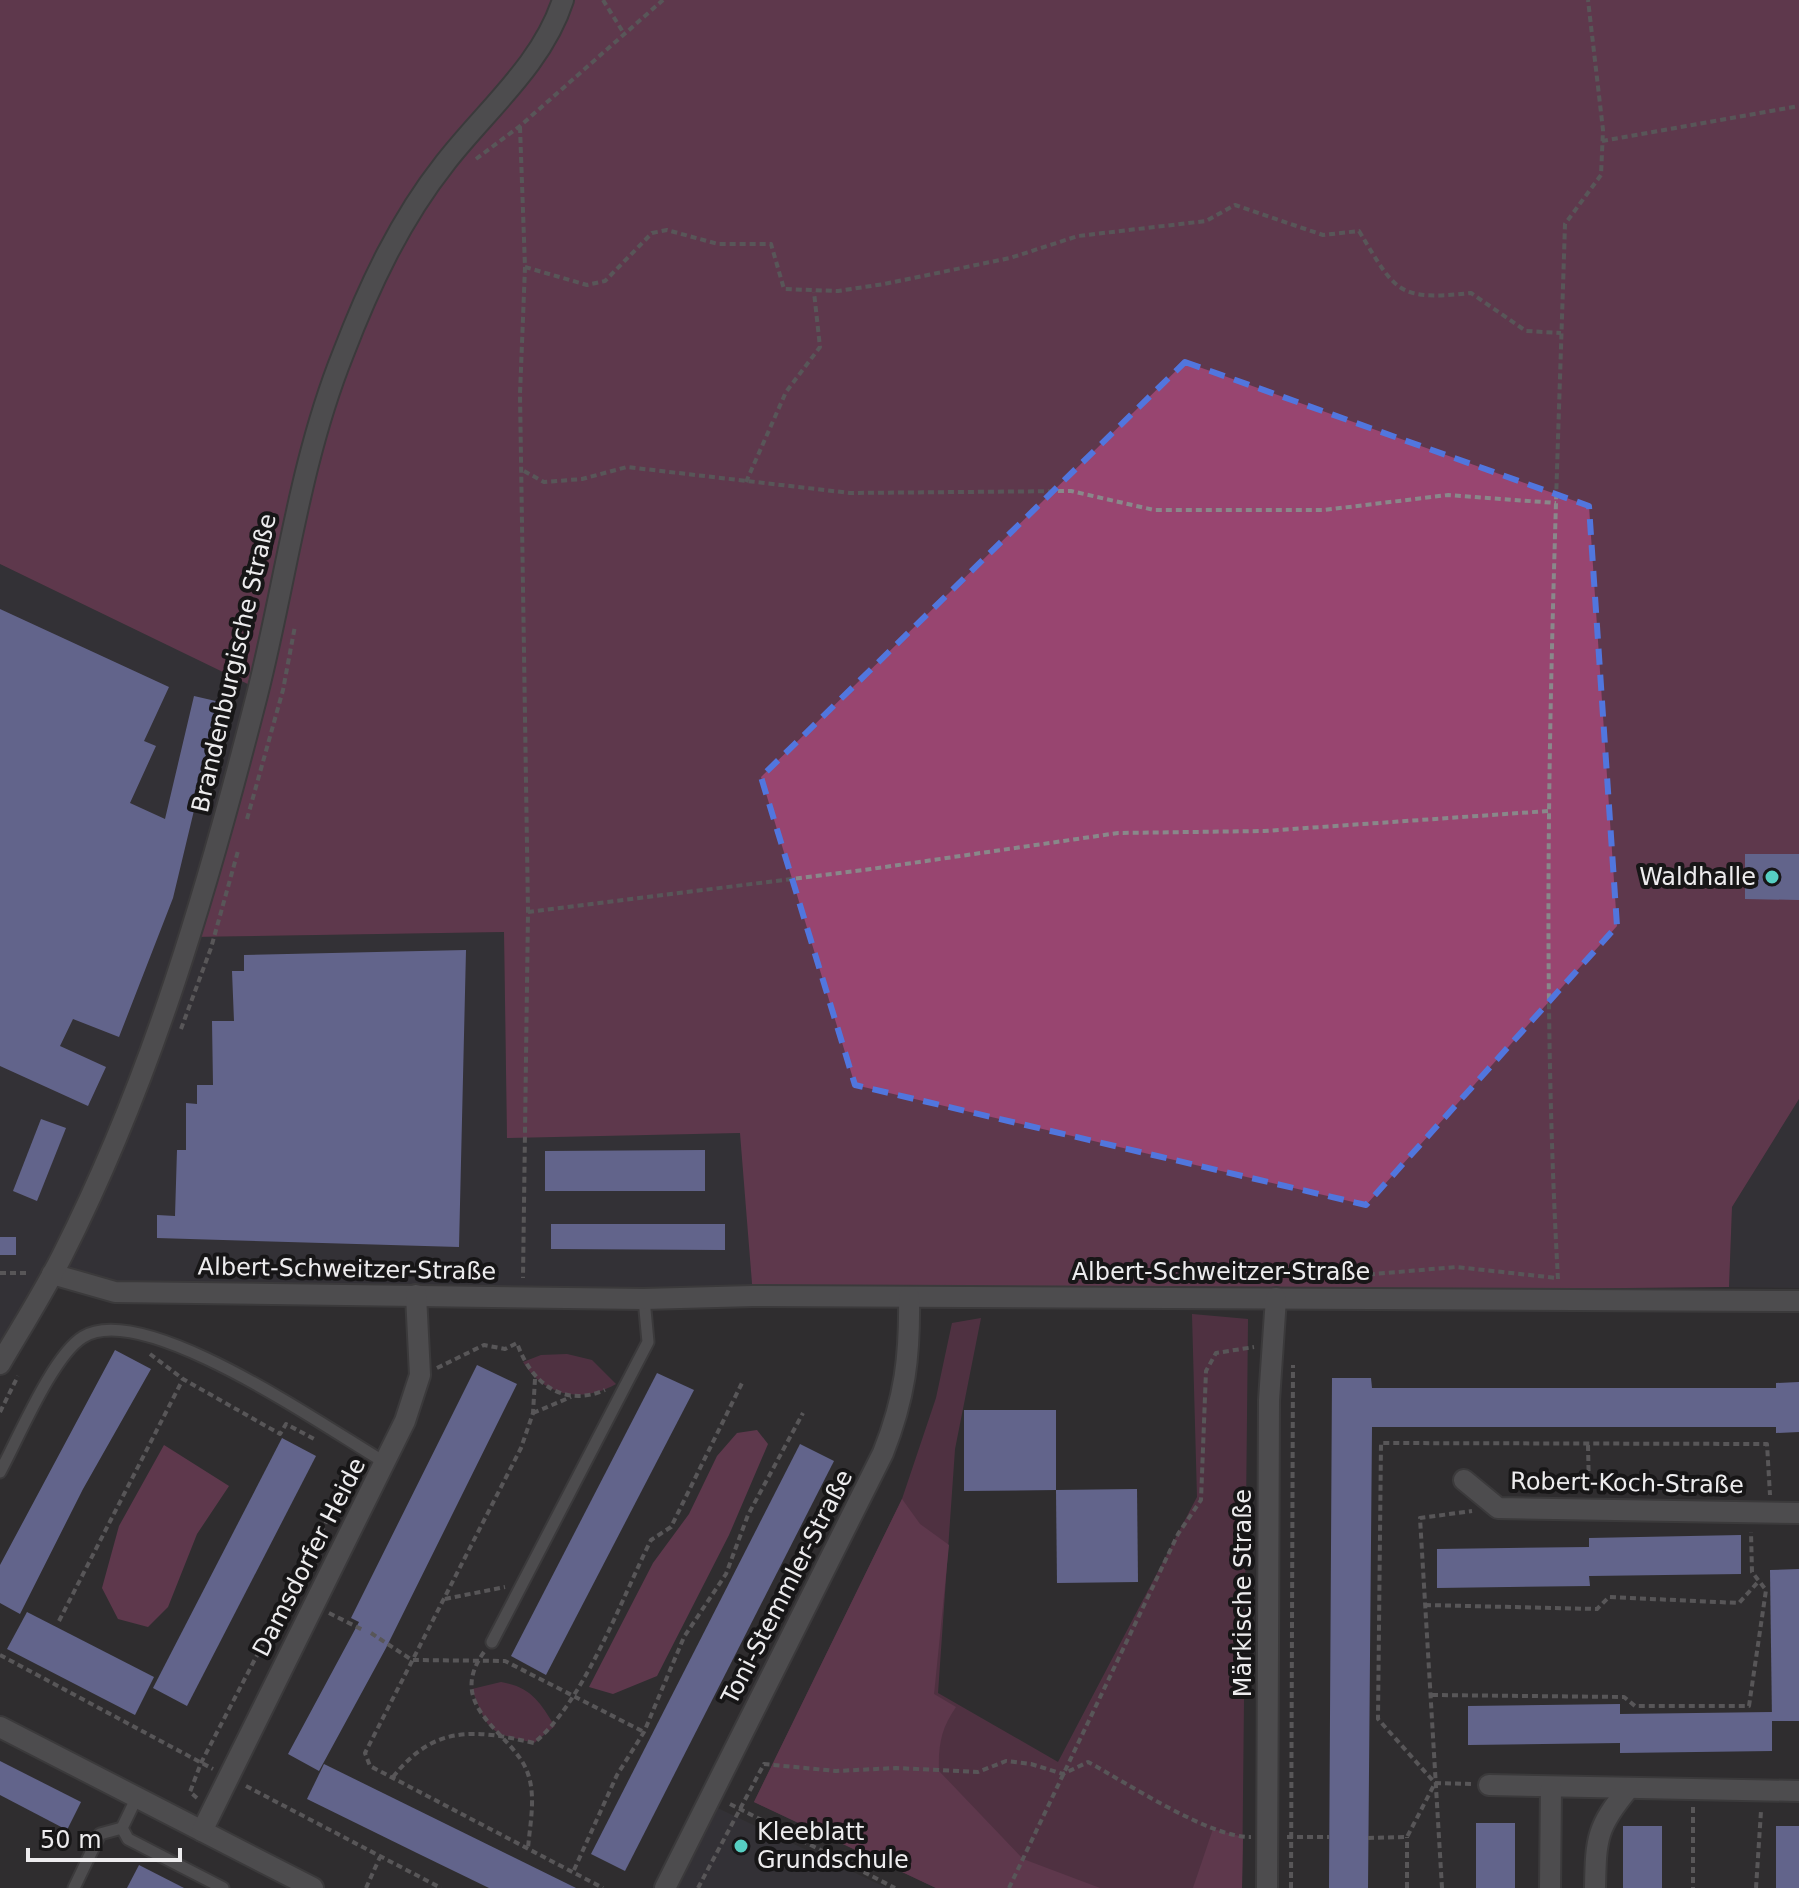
<svg xmlns="http://www.w3.org/2000/svg" width="1799" height="1888" viewBox="0 0 1799 1888" font-family="'DejaVu Sans',sans-serif">
<style>
.built{fill:#39363e}
.green{fill:#773658}
.forest{fill:#984570}
.building{fill:#a0a6fb}
.lines{fill:none;stroke-linecap:round;stroke-linejoin:round}
.service-casing{stroke:#4a494b;stroke-width:15}
.minor-casing{stroke:#4a494b;stroke-width:24}
.tertiary-casing{stroke:#4a494b;stroke-width:24}
.path{stroke:#89888a;stroke-width:4;stroke-dasharray:6 4;stroke-linecap:butt}
.service{stroke:#727174;stroke-width:11}
.minor{stroke:#727174;stroke-width:20}
.tertiary{stroke:#727174;stroke-width:20}
.marked{fill:none;stroke:#5176de;stroke-width:6;stroke-dasharray:16 10;stroke-linejoin:round}
.poi-dot{fill:#56cec2;stroke:#171617;stroke-width:3}
.labels{text-anchor:middle;stroke-width:8;stroke-linejoin:round;paint-order:stroke}
.street-label{font-size:24px;fill:#edecee;stroke:#171617}
.poi-label{font-size:24px;fill:#edecee;stroke:#171617;text-anchor:end}
</style>
<rect width="100%" height="100%" fill="#2f2e30"/>
<g class="built">
<polygon points="0,564 259,689 191,937 504,932 507,1137 741,1133 753,1296 115,1292 53,1274 0,1364"/>
<polygon points="1799,1099 1799,1288 1729,1287 1732,1207"/>
<polygon points="707,1803 887,1888 665,1888"/>
</g>
<g class="green">
<polygon points="1192,1314 1248,1319 1242,1888 936,1888 754,1802 902,1499 936,1398 952,1323 981,1318 955,1449 938,1693 1058,1762 1197,1497"/>
<path d="M 567,1354 L 592,1360 L 616,1384 C 583,1403 544,1397 523,1362 L 541,1355 Z"/>
<path d="M 501,1682 C 531,1687 539,1701 555,1726 L 534,1743 C 488,1732 489,1733 472,1689 Z"/>
</g>
<g class="forest">
<polygon points="0,0 1799,0 1799,1099 1732,1207 1729,1287 753,1296 740,1133 507,1138 504,932 191,937 258,689 0,564"/>
<polygon points="757,1430 768,1444 729,1535 657,1676 613,1694 589,1687 653,1563 689,1514 717,1456 737,1433"/>
<polygon points="164,1445 229,1486 197,1534 168,1607 148,1627 118,1619 102,1588 119,1526"/>
<path d="M 902,1499 L 920,1524 L 949,1545 L 934,1694 L 956,1707 C 941,1728 938,1746 939,1771 L 1023,1859 L 1100,1888 L 936,1888 L 754,1802 Z"/>
<polygon points="1213,1829 1243,1837 1242,1888 1193,1888"/>
</g>
<g class="building">
<polygon points="0,609 169,687 144,741 156,746 130,803 165,819 194,696 220,702 173,898 119,1037 73,1019 60,1046 106,1067 88,1106 0,1066"/>
<polygon points="1745,854 1799,854 1799,900 1745,899"/>
<polygon points="466,950 459,1247 157,1238 157,1215 175,1216 177,1150 186,1150 186,1103 197,1104 197,1085 213,1085 212,1021 234,1021 232,971 244,971 244,955"/>
<polygon points="41,1119 66,1128 37,1201 13,1191"/>
<polygon points="705,1150 705,1191 545,1191 545,1151"/>
<polygon points="551,1224 725,1224 725,1250 551,1249"/>
<rect x="0" y="1237" width="16" height="18"/>
<polygon points="115,1350 151,1369 83,1489 20,1614 0,1603 0,1565"/>
<polygon points="477,1365 517,1384 386,1648 319,1771 288,1754 359,1622 351,1618"/>
<polygon points="657,1373 694,1390 546,1675 511,1656"/>
<polygon points="1332,1378 1371,1378 1372,1388 1776,1388 1776,1383 1799,1382 1799,1432 1776,1433 1776,1427 1372,1427 1368,1888 1329,1888"/>
<polygon points="964,1410 1056,1410 1056,1490 964,1491"/>
<polygon points="282,1438 316,1456 187,1706 153,1688"/>
<polygon points="800,1444 834,1461 625,1871 591,1854"/>
<polygon points="1137,1489 1138,1582 1057,1583 1056,1490"/>
<polygon points="1741,1535 1741,1574 1589,1576 1590,1586 1437,1588 1437,1549 1589,1547 1589,1538"/>
<polygon points="1799,1569 1799,1721 1772,1721 1770,1570"/>
<polygon points="27,1612 154,1677 135,1715 7,1649"/>
<polygon points="1620,1704 1620,1714 1772,1712 1772,1751 1620,1753 1620,1743 1468,1745 1468,1706"/>
<polygon points="0,1761 81,1802 67,1830 0,1795"/>
<polygon points="324,1764 576,1888 489,1888 419,1854 307,1799"/>
<rect x="1476" y="1823" width="39" height="65"/>
<rect x="1623" y="1826" width="39" height="62"/>
<rect x="1776" y="1826" width="23" height="62"/>
<polygon points="139,1865 184,1888 127,1888"/>
</g>
<g class="lines">
<g class="service-casing">
<g id="service">
<path d="M 0,1472 C 18,1439 53,1355 83,1337 C 144,1299 329,1430 386,1463"/>
<polyline points="492,1642 648,1342 644,1299"/>
<polyline points="137,1797 122,1828 128,1839 223,1888"/>
<polyline points="74,1888 100,1834 122,1828"/>
</g>
</g>
<g class="minor-casing">
<g id="minor">
<polyline points="52,1274 115,1292 644,1299 753,1296 1799,1301"/>
<polyline points="1464,1480 1498,1508 1799,1513"/>
<polyline points="0,1727 313,1888"/>
<polyline points="1489,1785 1799,1791"/>
<polyline points="202,1831 405,1421 420,1375 416,1295"/>
<path d="M 665,1888 L 883,1453 C 905,1398 910,1356 909,1297"/>
<polyline points="1267,1888 1269,1400 1276,1298"/>
<polyline points="1550,1888 1551,1788"/>
<path d="M 1595,1888 C 1596,1839 1596,1827 1629,1788"/>
</g>
</g>
<g class="tertiary-casing">
<path id="tertiary" d="M 0,1364 C 21,1328 44,1292 63,1254 C 153,1076 208,887 257,695 C 286,581 299,464 343,354 C 369,286 400,220 445,163 C 486,110 542,65 563,0"/>
</g>
<g class="path">
<polyline points="603,0 623,32"/>
<polyline points="520,127 525,267 520,394 528,912 523,1278"/>
<polyline points="1602,141 1799,106"/>
<polyline points="476,159 520,126 663,0"/>
<path d="M 525,267 L 587,285 L 605,281 L 652,233 L 667,230 L 718,244 L 771,244 L 784,289 L 838,291 L 884,284 L 1010,258 L 1078,236 L 1206,221 L 1235,205 L 1323,235 L 1359,231 C 1396,292 1397,301 1471,293 L 1526,331 L 1561,333"/>
<polyline points="524,471 544,482 582,479 627,467 850,493 1071,491 1154,510 1324,510 1448,495 1556,503"/>
<polyline points="746,482 786,392 820,347 814,292"/>
<polyline points="247,819 283,690 295,626"/>
<polyline points="528,912 871,869 1118,833 1264,831 1548,811"/>
<polyline points="181,1029 211,948 238,851"/>
<polyline points="0,1273 30,1273"/>
<path d="M 243,1273 C 279,1266 344,1255 375,1275"/>
<polyline points="1339,1277 1456,1267 1557,1278"/>
<path d="M 1558,1279 C 1538,927 1554,576 1565,224 L 1601,175 L 1603,130 L 1588,0"/>
<polyline points="150,1354 183,1379 280,1434 286,1424 316,1440"/>
<path d="M 437,1368 L 484,1345 L 505,1349 L 517,1343 C 531,1383 563,1408 605,1390"/>
<polyline points="535,1379 533,1413 521,1448 365,1753 370,1766 603,1888"/>
<polyline points="0,1412 18,1376"/>
<polyline points="533,1413 571,1397"/>
<polyline points="1588,1445 1589,1490"/>
<polyline points="445,1599 505,1587"/>
<polyline points="1425,1605 1597,1609 1609,1597 1739,1603 1757,1583"/>
<polyline points="329,1613 363,1630"/>
<polyline points="59,1621 183,1379"/>
<polyline points="371,1633 412,1660 505,1661 644,1732"/>
<path d="M 484,1652 C 443,1709 515,1733 528,1774 C 536,1797 530,1824 528,1848"/>
<polyline points="0,1655 213,1769"/>
<polyline points="1432,1695 1624,1697 1635,1706 1749,1706 1766,1590 1752,1572 1751,1532"/>
<path d="M 393,1777 C 434,1725 474,1729 534,1743 C 584,1702 621,1600 651,1540 L 671,1527 L 742,1383"/>
<polyline points="1471,1784 1435,1783 1378,1719 1381,1443 1767,1444 1770,1495"/>
<polyline points="246,1786 441,1888"/>
<polyline points="197,1798 190,1792 201,1763 357,1463"/>
<polyline points="730,1804 895,1888"/>
<polyline points="1693,1807 1693,1888"/>
<polyline points="1287,1837 1329,1837"/>
<polyline points="1368,1838 1407,1837 1434,1785"/>
<polyline points="574,1870 617,1775 644,1732 684,1637 726,1574 748,1515 803,1413"/>
<polyline points="366,1888 380,1857"/>
<path d="M 698,1888 L 764,1764 L 836,1771 L 896,1768 L 978,1772 L 1006,1761 L 1031,1764 L 1063,1774 L 1088,1762 C 1127,1783 1210,1838 1251,1837"/>
<polyline points="1009,1888 1178,1534 1201,1500 1206,1371 1216,1353 1254,1347"/>
<polyline points="1291,1888 1293,1365"/>
<polyline points="1407,1888 1407,1837"/>
<polyline points="1442,1888 1420,1518 1472,1511"/>
<polyline points="1756,1888 1761,1811"/>
</g>
<use href="#service" class="service"/>
<use href="#minor" class="minor"/>
<use href="#tertiary" class="tertiary"/>
</g>
<path d="M0 0H1799V1888H0ZM 1185,362 L 1589,506 L 1617,926 L 1366,1205 L 855,1085 L 761,777 Z" fill="#2f2e30" fill-opacity=".55" fill-rule="evenodd"/>
<path class="marked" d="M 1185,362 L 1589,506 L 1617,926 L 1366,1205 L 855,1085 L 761,777 Z"/>
<g class="poi-dot">
<circle cx="1772" cy="877" r="8"/>
<circle cx="741" cy="1846" r="8"/>
</g>
<g class="labels">
<g class="street-label">
<text transform="translate(234 663) rotate(-77)" y="8">Brandenburgische Straße</text>
<text transform="translate(347 1269) rotate(1)" y="8">Albert-Schweitzer-Straße</text>
<text x="1221" y="1280">Albert-Schweitzer-Straße</text>
<text transform="translate(1627 1483) rotate(1)" y="8">Robert-Koch-Straße</text>
<text transform="translate(309 1557) rotate(-63)" y="8">Damsdorfer Heide</text>
<text transform="translate(787 1587) rotate(-63)" y="8">Toni-Stemmler-Straße</text>
<text transform="translate(1243 1593) rotate(-90)" y="8">Märkische Straße</text>
</g>
<g class="poi-label">
<text x="1756" y="885">Waldhalle</text>
<text x="757" y="1840" text-anchor="start">Kleeblatt<tspan x="757" dy="28">Grundschule</tspan></text>
</g>
</g>
<path d="M28 1848v12h152v-12" fill="none" stroke="#edecee" stroke-width="4"/>
<text x="40" y="1848" font-size="24" fill="#edecee" stroke="#171617" stroke-width="6" paint-order="stroke">50 m</text>
</svg>
